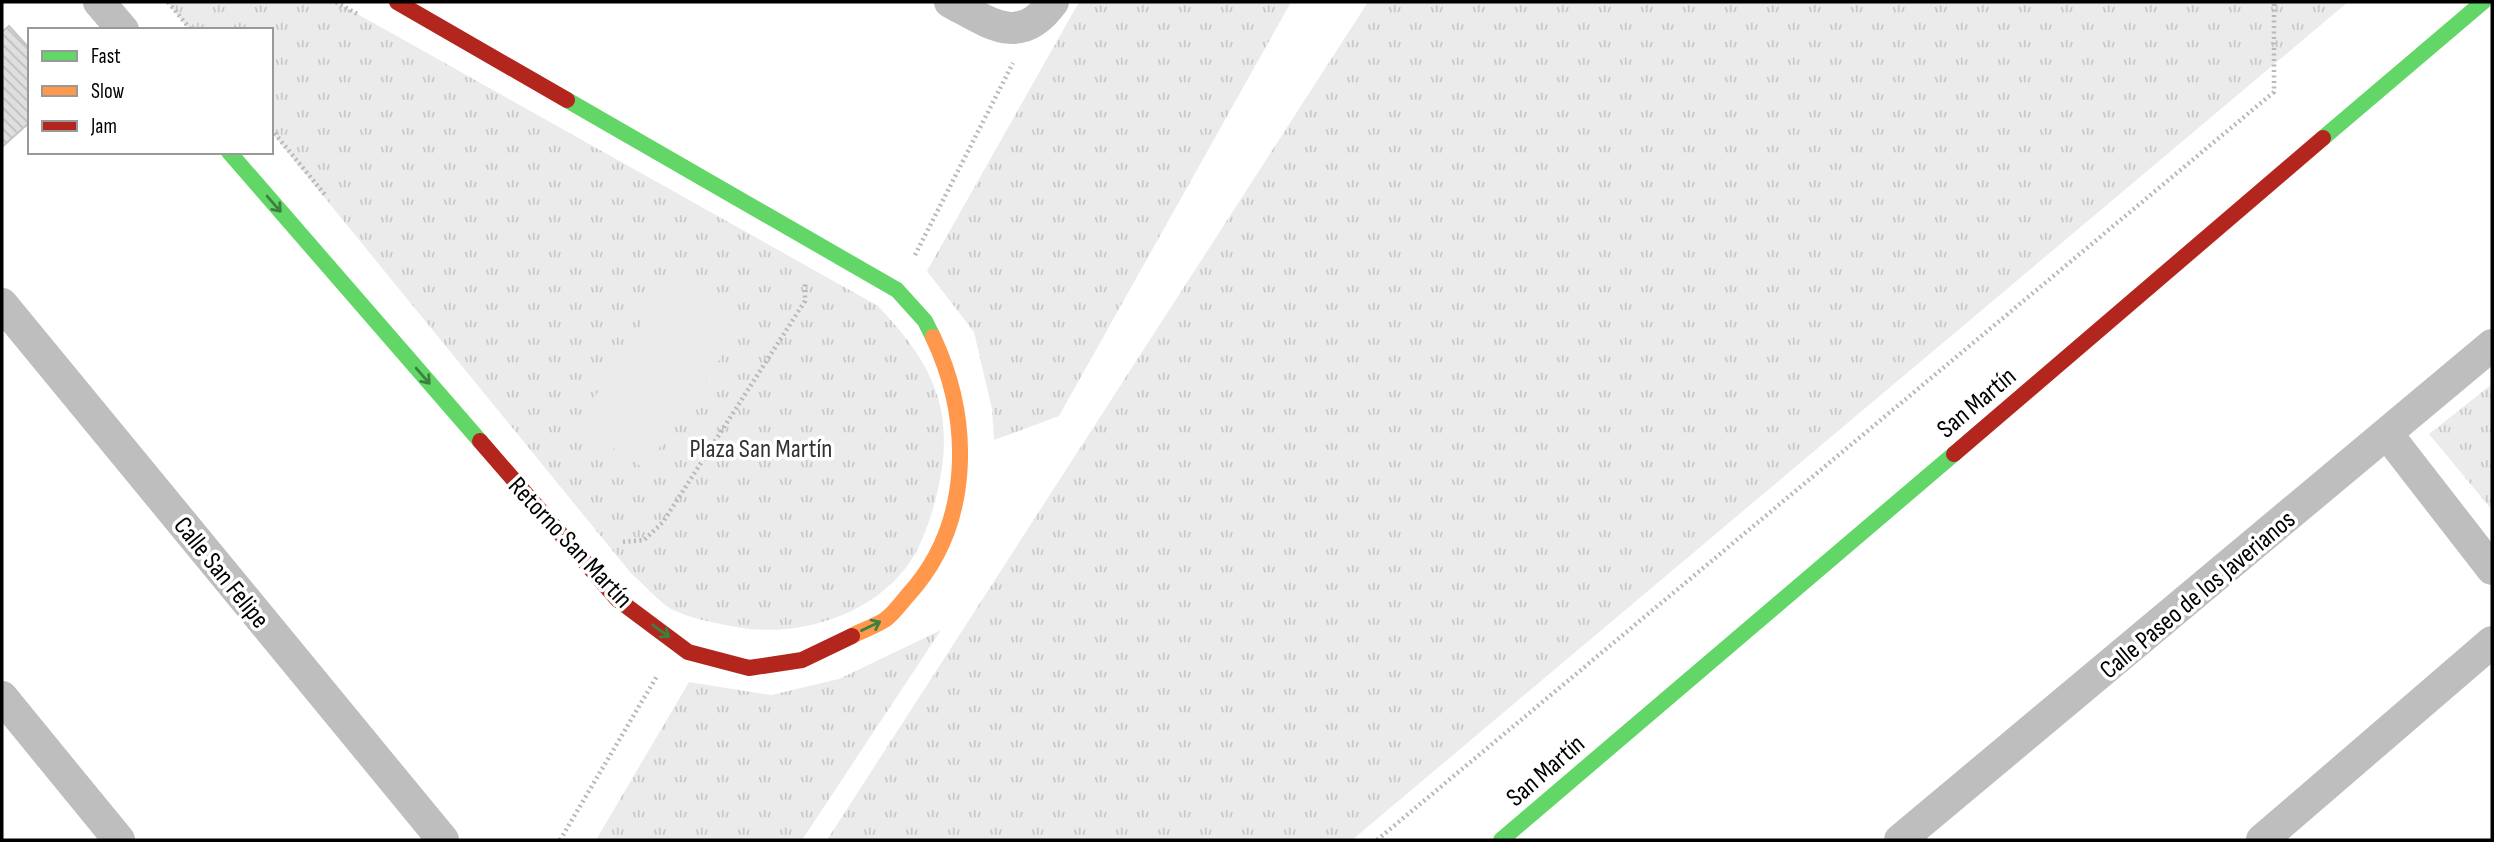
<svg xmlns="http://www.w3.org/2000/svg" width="2494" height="842" viewBox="0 0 2494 842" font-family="'Sofia Sans Condensed',sans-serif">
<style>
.grass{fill:url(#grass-tufts)}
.pitch{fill:#ebebeb}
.building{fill:url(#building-back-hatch);stroke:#c6c6c6;stroke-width:2}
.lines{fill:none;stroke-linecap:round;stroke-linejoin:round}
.path{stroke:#b9b9b9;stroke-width:4.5;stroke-dasharray:2 3.5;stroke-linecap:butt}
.street{stroke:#bebebe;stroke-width:32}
.fast{stroke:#63d668;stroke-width:16}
.slow{stroke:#ff974d;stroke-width:16}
.jam{stroke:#b3261e;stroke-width:16}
.oneway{stroke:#3b803e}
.labels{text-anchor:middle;stroke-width:7;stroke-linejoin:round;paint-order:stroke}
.street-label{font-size:26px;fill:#000;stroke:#fff}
.park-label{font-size:26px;fill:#323232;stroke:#fff}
</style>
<defs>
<pattern id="grass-tufts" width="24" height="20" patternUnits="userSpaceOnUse" patternTransform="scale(1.75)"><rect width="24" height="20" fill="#ebebeb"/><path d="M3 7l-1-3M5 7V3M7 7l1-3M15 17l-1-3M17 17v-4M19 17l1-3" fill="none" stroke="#c8c8c8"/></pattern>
<pattern id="building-back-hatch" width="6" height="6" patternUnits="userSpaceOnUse" patternTransform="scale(1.75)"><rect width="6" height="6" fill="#dfdfdf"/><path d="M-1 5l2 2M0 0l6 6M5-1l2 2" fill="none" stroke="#bebebe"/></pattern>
</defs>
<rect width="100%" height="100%" fill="#fff"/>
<g class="grass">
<path d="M 167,2 L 336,2 L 878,306 C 904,334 927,361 938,398 C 948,432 944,465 936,498 C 929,523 921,549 904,570 C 865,619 790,639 731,626 C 711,622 682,617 665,605 C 653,595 642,583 630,572 L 271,132 L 271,30 L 189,30 Z"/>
<polygon points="1079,2 1291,2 1059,416 994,440 992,409 974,332 927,271"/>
<polygon points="1368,2 2348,2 1352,840 827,840"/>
<polygon points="2492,384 2492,510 2429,434"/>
<polygon points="941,630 802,840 596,840 689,682 771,695 839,679"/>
</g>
<polygon class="pitch" points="672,276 744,323 645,469 577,425"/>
<polygon class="building" points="9,26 30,49 30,122 2,147 2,32"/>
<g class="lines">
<g class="path">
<polyline points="168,2 191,30"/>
<polyline points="336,2 359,15"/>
<polyline points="271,129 326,196"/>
<polyline points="915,255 1013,63"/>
<polyline points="623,542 644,540 663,522 805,301 805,284"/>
<polyline points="560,840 657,676"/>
<polyline points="1377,840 2274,92 2274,2"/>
</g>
<g class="street">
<polyline points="99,2 123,30"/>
<path d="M 950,2 C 990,23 1020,48 1053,2"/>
<polyline points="2,304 443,840"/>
<polyline points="2388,435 2492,569"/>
<polyline points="2,697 119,840"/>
<polyline points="1900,840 2492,345"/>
<polyline points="2262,840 2492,642"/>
</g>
<g class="fast">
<polyline points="567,100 897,290 925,321 933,337"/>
<polyline points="2323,138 2483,2"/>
<polyline points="229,152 480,441"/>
<polyline points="1501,840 1954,454"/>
</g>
<path class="slow" d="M 852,636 C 863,630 876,626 886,619 C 894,613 901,603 908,595 C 973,524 972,420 933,337"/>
<g class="jam">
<polyline points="397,2 567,100"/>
<polyline points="480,441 617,599 688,652 749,668 802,660 852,636"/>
<polyline points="1954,454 2323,138"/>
</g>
</g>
<defs><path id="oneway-shaft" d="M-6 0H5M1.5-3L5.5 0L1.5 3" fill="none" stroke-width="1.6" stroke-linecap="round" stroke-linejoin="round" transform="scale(1.75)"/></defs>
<g class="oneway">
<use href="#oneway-shaft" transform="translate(274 204) rotate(49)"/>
<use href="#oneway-shaft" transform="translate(423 376) rotate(49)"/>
<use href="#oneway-shaft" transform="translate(871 626) rotate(-26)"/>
<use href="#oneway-shaft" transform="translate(661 631) rotate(36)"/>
</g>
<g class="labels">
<g class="street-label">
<text transform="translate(1976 402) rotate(-40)" y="9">San Martín</text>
<text transform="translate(571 542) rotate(47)" y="9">Retorno San Martín</text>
<text transform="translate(222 572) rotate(51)" y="9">Calle San Felipe</text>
<text transform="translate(2197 594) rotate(-40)" y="9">Calle Paseo de los Javerianos</text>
<text transform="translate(1545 770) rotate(-41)" y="9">San Martín</text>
</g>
<g class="park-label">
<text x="761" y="457">Plaza San Martín</text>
</g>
</g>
<rect width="2494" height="842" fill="none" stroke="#000000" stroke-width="7"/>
<rect x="28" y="28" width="245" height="126" fill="#ffffff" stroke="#999999" stroke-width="2"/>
<rect x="42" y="51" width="35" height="10" fill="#63d668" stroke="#999999" stroke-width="2"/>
<text x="91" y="63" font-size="21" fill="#000000">Fast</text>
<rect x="42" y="86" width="35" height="10" fill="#ff974d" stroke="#999999" stroke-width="2"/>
<text x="91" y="98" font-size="21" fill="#000000">Slow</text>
<rect x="42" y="121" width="35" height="10" fill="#b3261e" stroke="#999999" stroke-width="2"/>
<text x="91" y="133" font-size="21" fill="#000000">Jam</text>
</svg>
